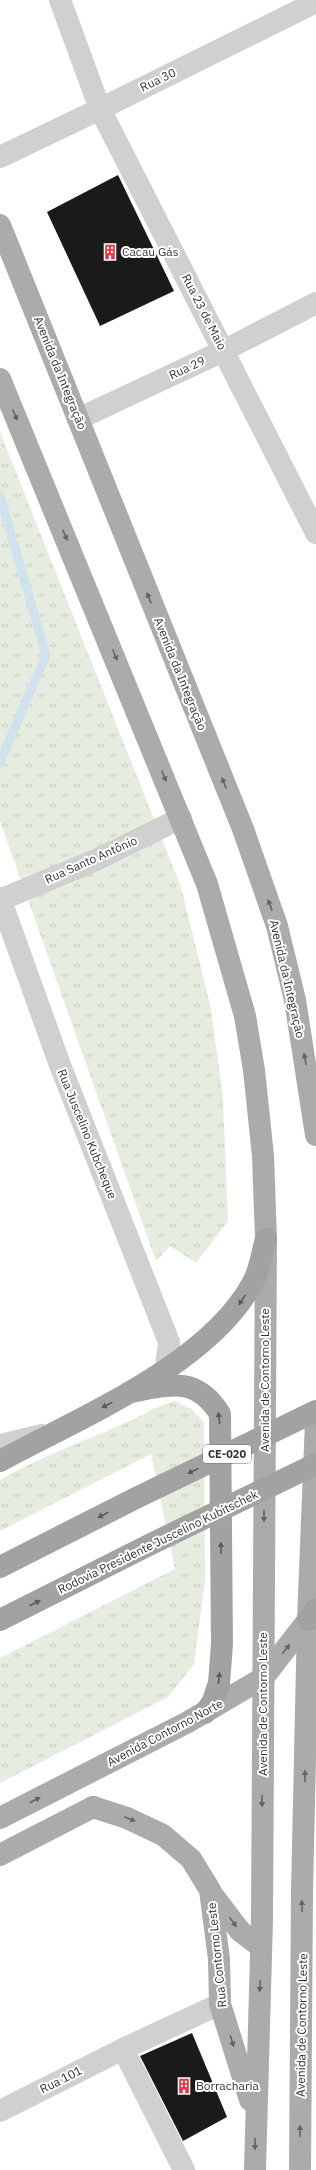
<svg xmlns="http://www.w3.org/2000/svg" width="316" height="2170" viewBox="0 0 316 2170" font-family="'IBM Plex Sans',sans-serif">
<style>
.grass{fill:url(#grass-tufts)}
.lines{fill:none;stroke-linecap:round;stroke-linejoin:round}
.stream{stroke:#cfe2ee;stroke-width:9}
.building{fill:#1a1a1a}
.minor{stroke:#d0d0d0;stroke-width:22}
.tertiary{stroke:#d0d0d0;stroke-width:22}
.primary{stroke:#ababab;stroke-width:22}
.trunk{stroke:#a2a2a2;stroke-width:22}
.oneway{fill:#636363}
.oneway2{fill:#5a5a5a}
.labels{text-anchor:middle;stroke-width:4;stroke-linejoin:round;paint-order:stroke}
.shield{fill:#fff;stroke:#707070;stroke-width:1}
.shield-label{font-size:11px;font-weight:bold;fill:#333}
.street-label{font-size:12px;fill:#333;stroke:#fff}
.poi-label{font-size:12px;fill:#333;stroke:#fff;text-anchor:start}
</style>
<defs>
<pattern id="grass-tufts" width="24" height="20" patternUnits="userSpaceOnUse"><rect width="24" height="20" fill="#e6ecdf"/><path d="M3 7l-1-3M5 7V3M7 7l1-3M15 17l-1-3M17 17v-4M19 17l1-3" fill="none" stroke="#c6cbc0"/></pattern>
</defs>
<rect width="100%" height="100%" fill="#fff"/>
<g class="grass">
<polygon points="0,432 181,887 211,1009 223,1099 228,1221 196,1263 170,1246 156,1261 0,821"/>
<path d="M 175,1401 L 191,1409 L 204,1422 L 205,1581 L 194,1664 L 168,1697 L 0,1783 L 0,1658 L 175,1569 L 151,1454 L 0,1531 L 0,1480 C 38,1458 79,1443 119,1426 C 138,1418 154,1406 175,1401 Z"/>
</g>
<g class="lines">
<polyline class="stream" points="0,496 46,655 0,762"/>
</g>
<g class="building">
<polygon points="118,175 174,291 100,326 47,212"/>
<polygon points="192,2033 227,2117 183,2141 140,2056"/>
</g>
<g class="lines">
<g class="minor">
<polyline points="60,0 100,109 316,533"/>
<polyline points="0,157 100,109 316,2"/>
<polyline points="78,419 223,351 316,303"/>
<polyline points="0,898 60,1065 169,1342 166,1368"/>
<polyline points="0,900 96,860 181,818"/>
<polyline points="123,2049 184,2170"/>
<polyline points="0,2111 123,2049 220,2004"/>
</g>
<polyline class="tertiary" points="0,1445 42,1435"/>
<g class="primary">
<polyline points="0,225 243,829 277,926 295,1000 316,1135"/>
<polyline points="0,379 207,884 245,1016 254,1070 263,1156 266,1239 262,1919 255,2170"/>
<polyline points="93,1807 127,1818 163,1835 191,1859 210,1890 219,1959 220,2004 250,2100"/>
<polyline points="0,1818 188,1722 263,1678 308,1620"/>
<polyline points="0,1855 93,1807"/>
<polyline points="211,1893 240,1931 261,1947"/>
<polyline points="300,2170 302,1892 308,1620 316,1421"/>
</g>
<g class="trunk">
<path d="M 130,1392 C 169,1385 196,1375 220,1414 L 222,1644 L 219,1683 L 213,1701 L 205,1713"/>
<path d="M 0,1461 C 79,1418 210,1364 253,1282 C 260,1270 262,1252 266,1239"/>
<polyline points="0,1567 138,1497 316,1411"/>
<polyline points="0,1620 151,1544 316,1464"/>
<polyline points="308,1620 316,1609"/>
</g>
</g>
<defs><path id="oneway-solid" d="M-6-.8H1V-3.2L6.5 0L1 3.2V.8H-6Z"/></defs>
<g class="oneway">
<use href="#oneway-solid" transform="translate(15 415) rotate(67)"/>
<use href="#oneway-solid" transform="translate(65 535) rotate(67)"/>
<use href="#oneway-solid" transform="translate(149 598) rotate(-112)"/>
<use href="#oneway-solid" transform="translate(115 655) rotate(68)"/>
<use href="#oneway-solid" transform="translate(164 776) rotate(68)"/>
<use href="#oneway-solid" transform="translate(224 783) rotate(-112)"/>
<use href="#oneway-solid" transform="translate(270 905) rotate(-110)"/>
<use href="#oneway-solid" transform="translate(305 1059) rotate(-100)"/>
<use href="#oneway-solid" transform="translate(264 1516) rotate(90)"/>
<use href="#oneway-solid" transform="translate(286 1649) rotate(-52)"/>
<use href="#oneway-solid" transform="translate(305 1776) rotate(-89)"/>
<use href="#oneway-solid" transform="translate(35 1800) rotate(-27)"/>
<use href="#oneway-solid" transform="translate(262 1801) rotate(90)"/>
<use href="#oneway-solid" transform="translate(130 1819) rotate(23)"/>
<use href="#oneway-solid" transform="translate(302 1906) rotate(-92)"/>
<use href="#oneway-solid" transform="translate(233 1922) rotate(54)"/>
<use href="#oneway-solid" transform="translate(260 1986) rotate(92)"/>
<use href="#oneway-solid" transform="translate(232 2041) rotate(73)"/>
<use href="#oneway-solid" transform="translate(300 2131) rotate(-89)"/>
<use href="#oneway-solid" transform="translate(255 2144) rotate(91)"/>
</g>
<g class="oneway2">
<use href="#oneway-solid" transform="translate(242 1300) rotate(124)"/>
<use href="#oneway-solid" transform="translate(107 1405) rotate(153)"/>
<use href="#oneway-solid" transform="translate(219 1418) rotate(-97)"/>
<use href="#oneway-solid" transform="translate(193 1471) rotate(154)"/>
<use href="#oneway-solid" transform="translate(103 1515) rotate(153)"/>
<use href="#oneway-solid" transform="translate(221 1548) rotate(-91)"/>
<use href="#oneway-solid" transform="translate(35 1603) rotate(-27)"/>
<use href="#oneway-solid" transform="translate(219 1678) rotate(-84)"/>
</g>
<defs>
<g id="building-bare" transform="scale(1.2)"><path d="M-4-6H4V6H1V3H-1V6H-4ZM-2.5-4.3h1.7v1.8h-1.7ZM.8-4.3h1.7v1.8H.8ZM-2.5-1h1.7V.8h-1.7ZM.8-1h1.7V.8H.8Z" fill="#e63946" stroke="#fff" stroke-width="2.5" paint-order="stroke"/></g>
</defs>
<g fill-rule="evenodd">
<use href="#building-bare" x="110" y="252"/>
<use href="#building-bare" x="184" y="2086"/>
</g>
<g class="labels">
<rect class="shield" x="203" y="1445" width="48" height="18" rx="3"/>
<g class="shield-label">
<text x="227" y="1458">CE-020</text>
</g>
<g class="street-label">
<text transform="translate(158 80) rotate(-26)" y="4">Rua 30</text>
<text transform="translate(204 312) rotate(63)" y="4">Rua 23 de Maio</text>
<text transform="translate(187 368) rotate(-25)" y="4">Rua 29</text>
<text transform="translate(60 373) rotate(68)" y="4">Avenida da Integração</text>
<text transform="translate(180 674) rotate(68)" y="4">Avenida da Integração</text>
<text transform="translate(91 860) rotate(-24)" y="4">Rua Santo Antônio</text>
<text transform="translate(287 979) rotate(77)" y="4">Avenida da Integração</text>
<text transform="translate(87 1134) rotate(68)" y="4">Rua Juscelino Kubcheque</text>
<text transform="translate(265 1380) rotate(-90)" y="4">Avenida de Contorno Leste</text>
<text transform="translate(158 1542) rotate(-26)" y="4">Rodovia Presidente Juscelino Kubitschek</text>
<text transform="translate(263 1704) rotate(-90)" y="4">Avenida de Contorno Leste</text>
<text transform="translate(165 1733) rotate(-28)" y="4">Avenida Contorno Norte</text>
<text transform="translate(217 1955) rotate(-96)" y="4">Rua Contorno Leste</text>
<text transform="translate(302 2025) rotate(-89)" y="4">Avenida de Contorno Leste</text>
<text transform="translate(61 2080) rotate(-27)" y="4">Rua 101</text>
</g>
<g class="poi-label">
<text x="122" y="256">Cacau Gás</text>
<text x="196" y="2090">Borracharia</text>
</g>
</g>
</svg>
